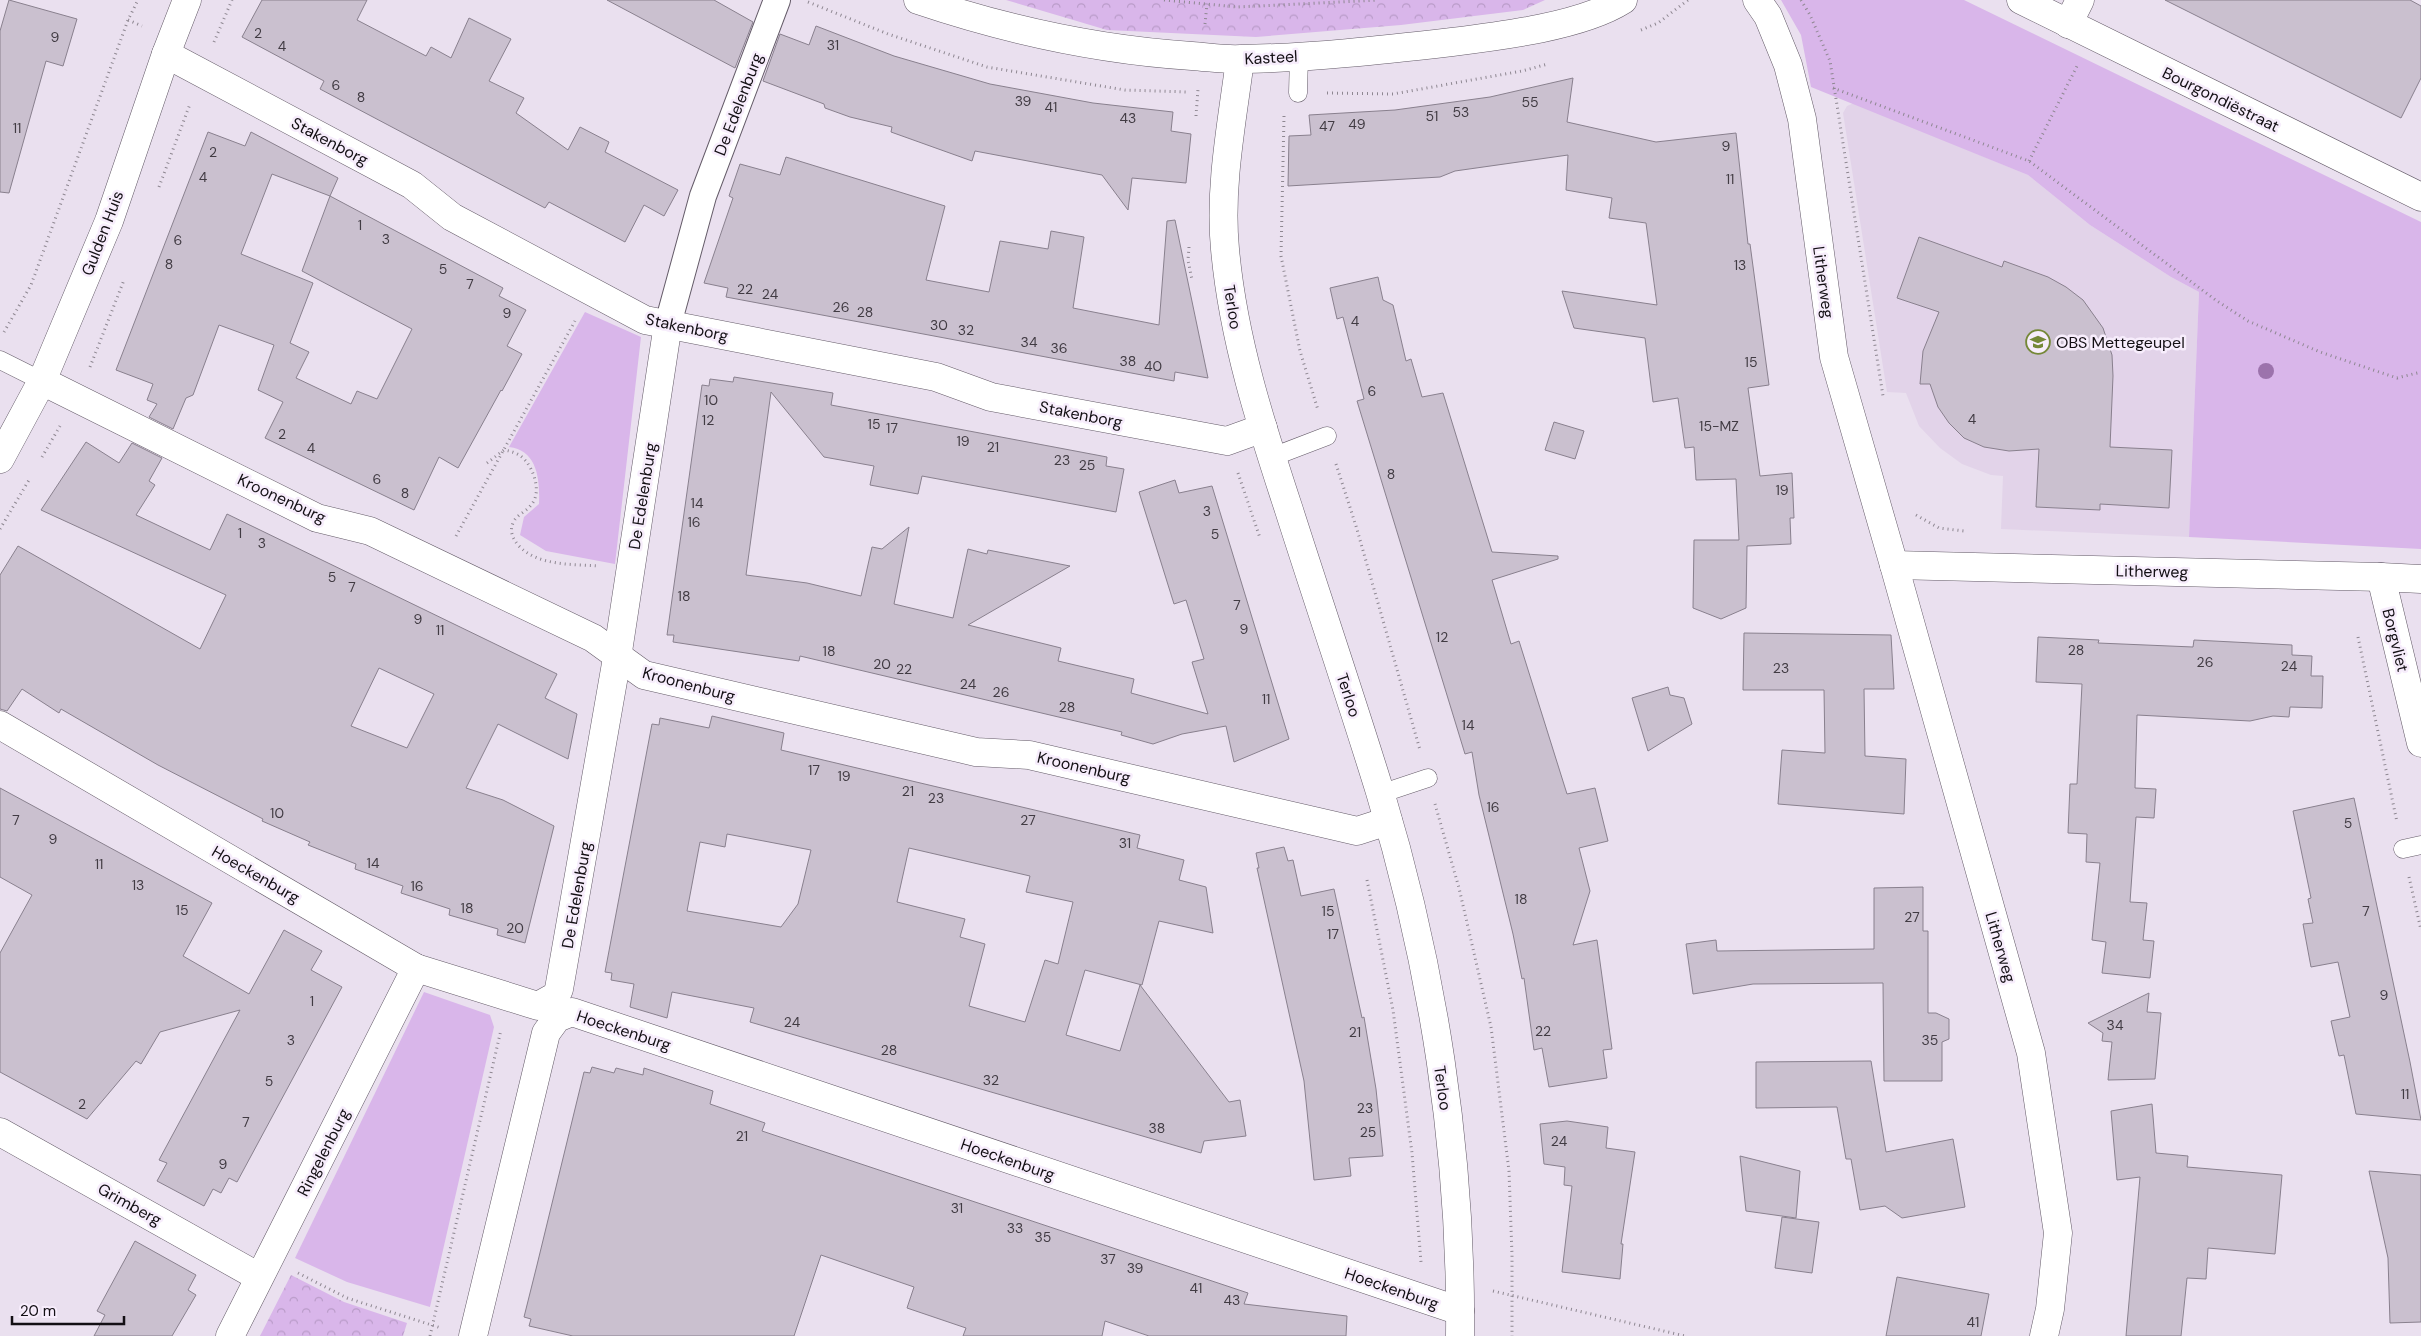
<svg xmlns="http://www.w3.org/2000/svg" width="2421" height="1336" viewBox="0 0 2421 1336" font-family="'DM Sans',sans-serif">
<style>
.built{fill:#e2d3e9}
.grass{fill:#d9b6ea}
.park{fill:url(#park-crowns)}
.building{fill:#cac0cf;stroke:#89808e;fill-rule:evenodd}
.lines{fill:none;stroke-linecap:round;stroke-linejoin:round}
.service-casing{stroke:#645b68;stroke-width:19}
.pedestrian-casing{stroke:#645b68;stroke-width:28}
.minor-casing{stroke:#645b68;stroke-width:29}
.path{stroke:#8e8791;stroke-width:3;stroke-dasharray:1 4;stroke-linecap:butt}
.service{stroke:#fff;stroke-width:18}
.pedestrian{stroke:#fff;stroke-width:26}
.minor{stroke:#fff;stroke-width:28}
.tree{fill:#9c73ac}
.labels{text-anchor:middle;stroke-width:5;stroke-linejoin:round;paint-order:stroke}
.number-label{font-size:14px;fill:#413b43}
.street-label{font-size:16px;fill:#130f14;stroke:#f7edfc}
.poi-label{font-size:16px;fill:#130f14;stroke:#f7edfc;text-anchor:start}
</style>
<defs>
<pattern id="park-crowns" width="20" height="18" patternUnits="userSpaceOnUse" patternTransform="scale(1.25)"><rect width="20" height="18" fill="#d9b6ea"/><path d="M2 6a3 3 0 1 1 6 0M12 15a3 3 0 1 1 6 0" fill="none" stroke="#b99bc8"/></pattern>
</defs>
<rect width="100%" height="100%" fill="#eae0ef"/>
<polygon class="built" points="1854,103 2028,175 2090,225 2171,277 2199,292 2189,537 2001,529 2003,476 1991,475 1962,464 1940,448 1919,426 1906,393 1887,392 1843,113 1847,106"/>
<g class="grass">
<polygon points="1781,0 1964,0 2421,222 2421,549 2189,537 2199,292 2171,277 2090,225 2028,175 1811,87 1801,35"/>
<path d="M 585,312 L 641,337 L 615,564 L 546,551 L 520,535 L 524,517 L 539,504 C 540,481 538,450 509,447 Z"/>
<polygon points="424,992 490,1015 494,1027 430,1307 347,1282 295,1258"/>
</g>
<g class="park">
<polygon points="1006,0 1545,0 1523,10 1401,25 1256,37 1107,30"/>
<polygon points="291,1275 344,1302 407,1323 403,1336 260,1336"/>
</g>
<g class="building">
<polygon points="9,0 77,19 63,66 46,61 9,193 0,192 0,31"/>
<polygon points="262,0 367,0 357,20 426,56 431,47 451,58 469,18 511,39 489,81 524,98 516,113 568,150 580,127 609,142 605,152 678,190 664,216 644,205 625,242 549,202 545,208 320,89 324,81 242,37"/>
<polygon points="607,0 714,0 753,22 735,68"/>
<polygon points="2165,0 2410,0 2421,6 2421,78 2401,118"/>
<polygon points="816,26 894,56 990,84 1093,103 1173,112 1171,131 1191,134 1186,183 1132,178 1128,210 1102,175 975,151 972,161 891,132 892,127 850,117 825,108 824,104 763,81 780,34 809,45"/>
<polygon points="1573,78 1567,122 1656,142 1736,133 1748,244 1750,244 1769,385 1748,388 1760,476 1792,473 1794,518 1790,518 1791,544 1747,546 1746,608 1721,619 1693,608 1694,540 1739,540 1736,479 1696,480 1694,447 1685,448 1678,398 1653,402 1645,338 1574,328 1562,291 1657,305 1646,223 1609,218 1612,198 1566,190 1568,155 1455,171 1440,177 1288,186 1289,136 1311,135 1309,115 1395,110 1490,97"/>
<path d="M 208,132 L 245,146 L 251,132 L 338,178 L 330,196 L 503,288 L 499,296 L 526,310 L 507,346 L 522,354 L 502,391 L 501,390 L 458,468 L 439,457 L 414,510 L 265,438 L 283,402 L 258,390 L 274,345 L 219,325 L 193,395 L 186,398 L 173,429 L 149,417 L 157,404 L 147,400 L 153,384 L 116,370 ZM 272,174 L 330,196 L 302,271 L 412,329 L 377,399 L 357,391 L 351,404 L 296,378 L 309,352 L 290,343 L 313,283 L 241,254 Z"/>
<polygon points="786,157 945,206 926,280 989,292 1000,241 1048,249 1051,231 1084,237 1073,308 1159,325 1167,221 1175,220 1208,378 1175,372 1174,381 726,297 728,288 704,283 733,198 729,196 740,164 780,175"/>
<polygon points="1919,237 2002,267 2004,261 2048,277 2066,287 2083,300 2103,328 2112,355 2113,376 2110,447 2172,450 2169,508 2100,504 2100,510 2036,507 2039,449 2009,451 1984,447 1964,438 1949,423 1938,407 1930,384 1920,384 1923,351 1939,312 1897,298"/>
<polygon points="1378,277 1383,300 1393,305 1406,361 1411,359 1422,397 1443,393 1492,552 1558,556 1558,559 1492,580 1511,644 1519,641 1567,794 1595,788 1608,841 1579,848 1590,891 1573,945 1597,940 1612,1049 1603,1050 1607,1078 1549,1087 1542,1048 1534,1050 1524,978 1522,979 1513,934 1479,795 1472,752 1465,754 1357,401 1364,399 1343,317 1337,319 1330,288"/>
<polygon points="734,377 833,393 831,405 1107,457 1106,466 1124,469 1116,512 922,476 918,494 870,485 874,466 824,457 771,392 746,575 807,583 861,596 872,547 882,549 909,527 894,604 953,618 968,549 987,554 988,550 1070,566 968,625 1061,648 1058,661 1134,679 1131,693 1208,714 1192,662 1204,659 1186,600 1174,604 1139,492 1175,480 1179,493 1212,486 1289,739 1234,762 1226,726 1182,734 1153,744 1121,735 1122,732 800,656 799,661 673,642 674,635 667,635 702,385 709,386 710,379 733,382"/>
<polygon points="1554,422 1584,431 1575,459 1545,450"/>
<path d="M 86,442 L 119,463 L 132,443 L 162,458 L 149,481 L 155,485 L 136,515 L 210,550 L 227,514 L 557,674 L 545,698 L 577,714 L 568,759 L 498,724 L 466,788 L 503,800 L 554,826 L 525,943 L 497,935 L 498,929 L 449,915 L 450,909 L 401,893 L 403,886 L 355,869 L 356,864 L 308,845 L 310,842 L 262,821 L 263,819 L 158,765 L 61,709 L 59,713 L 22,689 L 7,711 L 0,709 L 0,575 L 18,546 L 200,649 L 226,595 L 41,510 ZM 379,668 L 434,694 L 407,748 L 351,726 Z"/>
<polygon points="1744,633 1891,635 1894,689 1864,689 1865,756 1906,759 1904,814 1778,804 1782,750 1825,753 1824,690 1743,690"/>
<polygon points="2038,637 2099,640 2098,643 2193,647 2194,640 2292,645 2292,655 2312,656 2311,676 2323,676 2322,708 2290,707 2289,717 2273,716 2250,721 2137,715 2135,788 2156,789 2154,818 2136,817 2130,902 2147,903 2143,940 2154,941 2150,978 2102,973 2106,942 2092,940 2100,863 2086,862 2087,834 2068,833 2070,784 2077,784 2082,684 2036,682"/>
<polygon points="1668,687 1670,695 1684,698 1692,724 1648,751 1632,698"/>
<path d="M 712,716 L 784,733 L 781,750 L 1140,835 L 1137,848 L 1184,860 L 1179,880 L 1206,887 L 1213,933 L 1159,921 L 1142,985 L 1085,970 L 1066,1035 L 1120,1051 L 1140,985 L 1229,1102 L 1240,1100 L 1246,1136 L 1204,1141 L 1201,1153 L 750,1022 L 754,1008 L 672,992 L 667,1018 L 630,1007 L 634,984 L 611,980 L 612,973 L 605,972 L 652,724 L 659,725 L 660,718 L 709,728 ZM 727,834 L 811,850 L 798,904 L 781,927 L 687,911 L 700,842 L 725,847 ZM 909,848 L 1030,876 L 1026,892 L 1073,902 L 1058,964 L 1045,960 L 1025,1022 L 969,1006 L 985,944 L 960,937 L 965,919 L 897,902 Z"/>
<polygon points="0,788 212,903 183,956 249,994 284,930 322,951 311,970 342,987 237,1182 229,1178 221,1193 213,1189 204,1206 157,1181 167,1163 159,1160 240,1010 160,1032 141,1064 136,1061 87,1119 0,1072 0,953 32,895 0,877"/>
<polygon points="2354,798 2410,1062 2421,1120 2356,1114 2344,1055 2339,1056 2331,1021 2350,1017 2338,962 2311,967 2303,924 2313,923 2308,899 2311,898 2293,811"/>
<polygon points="1284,847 1288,861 1293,860 1301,896 1334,889 1362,1018 1364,1017 1376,1089 1383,1156 1349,1158 1351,1176 1314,1180 1304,1081 1257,868 1259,868 1256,853"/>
<polygon points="1923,887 1923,931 1928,931 1928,1013 1936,1013 1949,1019 1949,1039 1942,1042 1942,1081 1884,1081 1883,983 1753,984 1693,994 1686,944 1716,940 1717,951 1874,949 1874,888"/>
<polygon points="2149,993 2147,1012 2161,1013 2155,1079 2108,1080 2112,1042 2102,1041 2103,1033 2088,1023"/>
<polygon points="1871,1061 1886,1152 1953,1139 1965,1207 1902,1218 1885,1206 1860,1210 1851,1159 1846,1159 1837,1107 1756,1108 1756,1062"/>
<polygon points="592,1067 614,1073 616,1068 643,1075 644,1068 713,1091 710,1104 765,1123 762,1131 1248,1293 1244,1304 1347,1316 1346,1336 1149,1336 1105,1321 1102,1336 963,1336 966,1328 907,1308 914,1287 821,1255 794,1336 573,1336 529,1326 531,1319 524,1317 537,1265 584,1072 590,1073"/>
<polygon points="2152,1104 2156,1153 2188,1156 2187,1167 2282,1175 2275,1254 2208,1248 2206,1279 2187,1278 2181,1336 2126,1336 2140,1177 2117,1180 2111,1111"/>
<polygon points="1567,1121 1608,1127 1606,1148 1635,1152 1621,1244 1623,1244 1620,1279 1562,1272 1572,1186 1564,1185 1565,1167 1544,1164 1540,1124"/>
<polygon points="1740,1156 1800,1171 1796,1218 1746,1211"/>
<polygon points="2369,1171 2421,1175 2421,1322 2390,1323 2388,1258"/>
<polygon points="1782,1217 1819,1222 1812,1273 1775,1268"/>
<polygon points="135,1241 196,1275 188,1290 196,1295 172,1336 94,1336 105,1315 97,1311"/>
<polygon points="1897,1277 1989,1294 1981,1336 1886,1336"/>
</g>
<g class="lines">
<g class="service-casing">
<g id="service">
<polyline points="1298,93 1299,56"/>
<polyline points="0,360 42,381"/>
<polyline points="1272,457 1327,436"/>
<polyline points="1380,794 1428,778"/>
<polyline points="2403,849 2421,845"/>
</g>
</g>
<g class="pedestrian-casing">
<polyline id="pedestrian" points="668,324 703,196 777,0"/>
</g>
<g class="minor-casing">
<g id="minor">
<path d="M 918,0 C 1007,30 1099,50 1192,56 C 1208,57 1224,60 1241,59 C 1311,58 1382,50 1452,42 C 1501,36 1582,26 1623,0"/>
<polyline points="1757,0 1768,16 1788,65 1802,119 1834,357 1894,565 2031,1053 2058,1233 2050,1309 2044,1336"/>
<polyline points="2021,0 2421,197"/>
<polyline points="2068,24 2080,0"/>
<polyline points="166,54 412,185 452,217 645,320 936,377 991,397 1227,441 1263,428"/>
<path d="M 1240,60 C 1232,122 1219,187 1225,249 C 1233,339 1261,425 1289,510 C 1319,604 1351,698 1380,792 C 1433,967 1462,1153 1460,1336"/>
<polyline points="42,381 317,518 370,531 593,638 644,675 976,752 1029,755 1357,831 1388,821"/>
<polyline points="0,459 42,381 109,221 166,54 187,0"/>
<polyline points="1894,565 2381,577"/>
<polyline points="2421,579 2381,577 2421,743"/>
<polyline points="0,725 416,968 538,1006 556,996 559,989 617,658 668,324"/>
<polyline points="0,1132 259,1277"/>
<polyline points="230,1336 416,968"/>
<polyline points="473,1336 546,1033 557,1018 572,1012 1460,1311"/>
</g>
</g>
<g class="path">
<polyline points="1164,0 1237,7 1378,0"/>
<polyline points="1801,0 1810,15 1830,61 1883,396"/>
<polyline points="808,2 888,34 987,67 1125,90 1188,92"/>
<polyline points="128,20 142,26"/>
<polyline points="1205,24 1207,4"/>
<polyline points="1641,30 1658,23 1688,0"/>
<polyline points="214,42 232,0"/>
<polyline points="1833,88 2029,161 2217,301 2248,321 2320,352 2397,378 2421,372"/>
<polyline points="1327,93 1393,94 1522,71 1548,64"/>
<polyline points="1196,116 1198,89"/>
<polyline points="1284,116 1281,256 1300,351 1318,410"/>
<polyline points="2029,161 2077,66"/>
<polyline points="159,187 190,104"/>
<polyline points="1189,247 1188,260 1192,280"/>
<polyline points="4,332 31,285 128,20 138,0"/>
<polyline points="90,367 124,280"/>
<polyline points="42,457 60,426"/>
<path d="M 487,463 L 504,450 C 517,452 525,457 531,469 C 536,479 540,495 531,505 C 527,511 518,514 514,521 C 509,530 512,537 518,545 C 537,566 571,564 598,566"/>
<polyline points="1336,464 1356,526 1420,750"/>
<polyline points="1238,473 1260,538"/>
<polyline points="1916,515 1939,528 1964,531"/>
<polyline points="0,529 29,480"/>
<polyline points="456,536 575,321"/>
<polyline points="2358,637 2397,822"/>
<polyline points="1435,804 1459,888 1491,1027 1509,1171 1512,1255 1512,1336"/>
<polyline points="2409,877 2421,930"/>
<polyline points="1367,880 1393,1010 1412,1153 1421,1262"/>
<polyline points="298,1273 347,1298 441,1328"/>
<polyline points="1493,1291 1685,1336"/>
<polyline points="430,1336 501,1030"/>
</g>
<use href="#service" class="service"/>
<use href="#pedestrian" class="pedestrian"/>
<use href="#minor" class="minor"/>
</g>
<circle class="tree" cx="2266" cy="371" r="8"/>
<defs>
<g id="school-ring" transform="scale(1.25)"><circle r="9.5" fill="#f7edfc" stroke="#758838" stroke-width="1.5"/><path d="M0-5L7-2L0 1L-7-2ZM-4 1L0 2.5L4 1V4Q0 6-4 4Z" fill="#758838"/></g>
</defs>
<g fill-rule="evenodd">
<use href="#school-ring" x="2038" y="342"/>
</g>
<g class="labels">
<g class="number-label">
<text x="258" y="38">2</text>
<text x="55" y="42">9</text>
<text x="833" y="50">31</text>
<text x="282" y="51">4</text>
<text x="336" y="90">6</text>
<text x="361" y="102">8</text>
<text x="1023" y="106">39</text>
<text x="1530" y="107">55</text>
<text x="1051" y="112">41</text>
<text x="1461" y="117">53</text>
<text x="1432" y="121">51</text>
<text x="1128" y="123">43</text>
<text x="1357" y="129">49</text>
<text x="1327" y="131">47</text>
<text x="17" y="133">11</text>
<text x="1726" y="151">9</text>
<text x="213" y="157">2</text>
<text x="203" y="182">4</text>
<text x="1730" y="184">11</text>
<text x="360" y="230">1</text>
<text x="386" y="244">3</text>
<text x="178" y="245">6</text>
<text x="169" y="269">8</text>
<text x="1740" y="270">13</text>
<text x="443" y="274">5</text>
<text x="470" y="289">7</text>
<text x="745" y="294">22</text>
<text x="770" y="299">24</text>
<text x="841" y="312">26</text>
<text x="865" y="317">28</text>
<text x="507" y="318">9</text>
<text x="1355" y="326">4</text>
<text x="939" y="330">30</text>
<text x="966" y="335">32</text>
<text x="1029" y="347">34</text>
<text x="1059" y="353">36</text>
<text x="1128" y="366">38</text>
<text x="1751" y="367">15</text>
<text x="1153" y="371">40</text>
<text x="1372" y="396">6</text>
<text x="711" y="405">10</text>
<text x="1972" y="424">4</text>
<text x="708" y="425">12</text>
<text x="874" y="429">15</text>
<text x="1719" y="431">15-MZ</text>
<text x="892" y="433">17</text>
<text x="282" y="439">2</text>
<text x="963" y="446">19</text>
<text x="993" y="452">21</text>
<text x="311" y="453">4</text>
<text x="1062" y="465">23</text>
<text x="1087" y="470">25</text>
<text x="1391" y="479">8</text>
<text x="377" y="484">6</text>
<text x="1782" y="495">19</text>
<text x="405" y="498">8</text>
<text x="697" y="508">14</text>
<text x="1207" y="516">3</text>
<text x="694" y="527">16</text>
<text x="240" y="538">1</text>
<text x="1215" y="539">5</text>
<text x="262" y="548">3</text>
<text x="332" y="582">5</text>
<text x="352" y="592">7</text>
<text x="684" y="601">18</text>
<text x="1237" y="610">7</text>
<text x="418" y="624">9</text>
<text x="1244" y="634">9</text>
<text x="440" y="635">11</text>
<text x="1442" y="642">12</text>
<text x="2076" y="655">28</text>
<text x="829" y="656">18</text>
<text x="2205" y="667">26</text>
<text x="882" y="669">20</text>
<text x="2289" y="671">24</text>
<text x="1781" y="673">23</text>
<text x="904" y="674">22</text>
<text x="968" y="689">24</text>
<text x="1001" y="697">26</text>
<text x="1266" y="704">11</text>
<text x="1067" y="712">28</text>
<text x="1468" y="730">14</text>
<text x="814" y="775">17</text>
<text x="844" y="781">19</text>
<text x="908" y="796">21</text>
<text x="936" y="803">23</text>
<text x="1493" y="812">16</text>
<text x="277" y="818">10</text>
<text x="16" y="825">7</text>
<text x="1028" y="825">27</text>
<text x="2348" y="828">5</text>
<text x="53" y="844">9</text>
<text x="1125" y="848">31</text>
<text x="373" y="868">14</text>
<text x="99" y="869">11</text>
<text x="138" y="890">13</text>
<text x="417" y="891">16</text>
<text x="1521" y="904">18</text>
<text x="467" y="913">18</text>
<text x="182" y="915">15</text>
<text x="1328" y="916">15</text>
<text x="2366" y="916">7</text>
<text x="1912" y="922">27</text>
<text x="515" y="933">20</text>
<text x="1333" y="939">17</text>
<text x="2384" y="1000">9</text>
<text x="312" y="1006">1</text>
<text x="792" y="1027">24</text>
<text x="2115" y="1030">34</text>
<text x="1543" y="1036">22</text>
<text x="1355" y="1037">21</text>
<text x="291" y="1045">3</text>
<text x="1930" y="1045">35</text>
<text x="889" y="1055">28</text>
<text x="991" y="1085">32</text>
<text x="269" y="1086">5</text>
<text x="2405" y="1099">11</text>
<text x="82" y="1109">2</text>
<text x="1365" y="1113">23</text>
<text x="246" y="1127">7</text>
<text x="1157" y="1133">38</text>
<text x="1368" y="1137">25</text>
<text x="742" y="1141">21</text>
<text x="1559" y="1146">24</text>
<text x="223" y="1169">9</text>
<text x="957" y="1213">31</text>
<text x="1015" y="1233">33</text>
<text x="1043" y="1242">35</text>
<text x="1108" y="1264">37</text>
<text x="1135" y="1273">39</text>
<text x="1196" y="1293">41</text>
<text x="1232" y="1305">43</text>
<text x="1973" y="1327">41</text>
</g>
<g class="street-label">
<text transform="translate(1271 57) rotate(-3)" y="6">Kasteel</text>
<text transform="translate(2221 99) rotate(26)" y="6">Bourgondiëstraat</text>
<text transform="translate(738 104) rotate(-69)" y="6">De Edelenburg</text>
<text transform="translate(330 141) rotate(28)" y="6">Stakenborg</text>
<text transform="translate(102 233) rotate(-69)" y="6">Gulden Huis</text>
<text transform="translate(1824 282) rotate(82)" y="6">Litherweg</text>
<text transform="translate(1233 307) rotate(81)" y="6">Terloo</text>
<text transform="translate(687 327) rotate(12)" y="6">Stakenborg</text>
<text transform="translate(1081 414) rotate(11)" y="6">Stakenborg</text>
<text transform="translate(642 496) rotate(-81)" y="6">De Edelenburg</text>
<text transform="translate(282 498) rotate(25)" y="6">Kroonenburg</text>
<text transform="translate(2152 571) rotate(1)" y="6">Litherweg</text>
<text transform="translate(2396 640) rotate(76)" y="6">Borgvliet</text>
<text transform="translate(689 684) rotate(15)" y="6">Kroonenburg</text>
<text transform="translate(1349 695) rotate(72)" y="6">Terloo</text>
<text transform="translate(1084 767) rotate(13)" y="6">Kroonenburg</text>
<text transform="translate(256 874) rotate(30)" y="6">Hoeckenburg</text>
<text transform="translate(576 895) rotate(-80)" y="6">De Edelenburg</text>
<text transform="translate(2001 947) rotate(74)" y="6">Litherweg</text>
<text transform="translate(624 1030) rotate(18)" y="6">Hoeckenburg</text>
<text transform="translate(1443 1088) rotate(82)" y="6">Terloo</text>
<text transform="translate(323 1152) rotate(-63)" y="6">Ringelenburg</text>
<text transform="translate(1008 1159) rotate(19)" y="6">Hoeckenburg</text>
<text transform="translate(130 1204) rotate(29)" y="6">Grimberg</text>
<text transform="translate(1392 1288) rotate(19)" y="6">Hoeckenburg</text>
</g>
<g class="poi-label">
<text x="2056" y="348">OBS Mettegeupel</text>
</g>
</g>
<path d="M12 1316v8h112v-8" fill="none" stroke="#130f14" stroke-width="2.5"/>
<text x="20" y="1316" font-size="15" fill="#130f14" stroke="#f7edfc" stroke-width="4" paint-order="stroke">20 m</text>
</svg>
